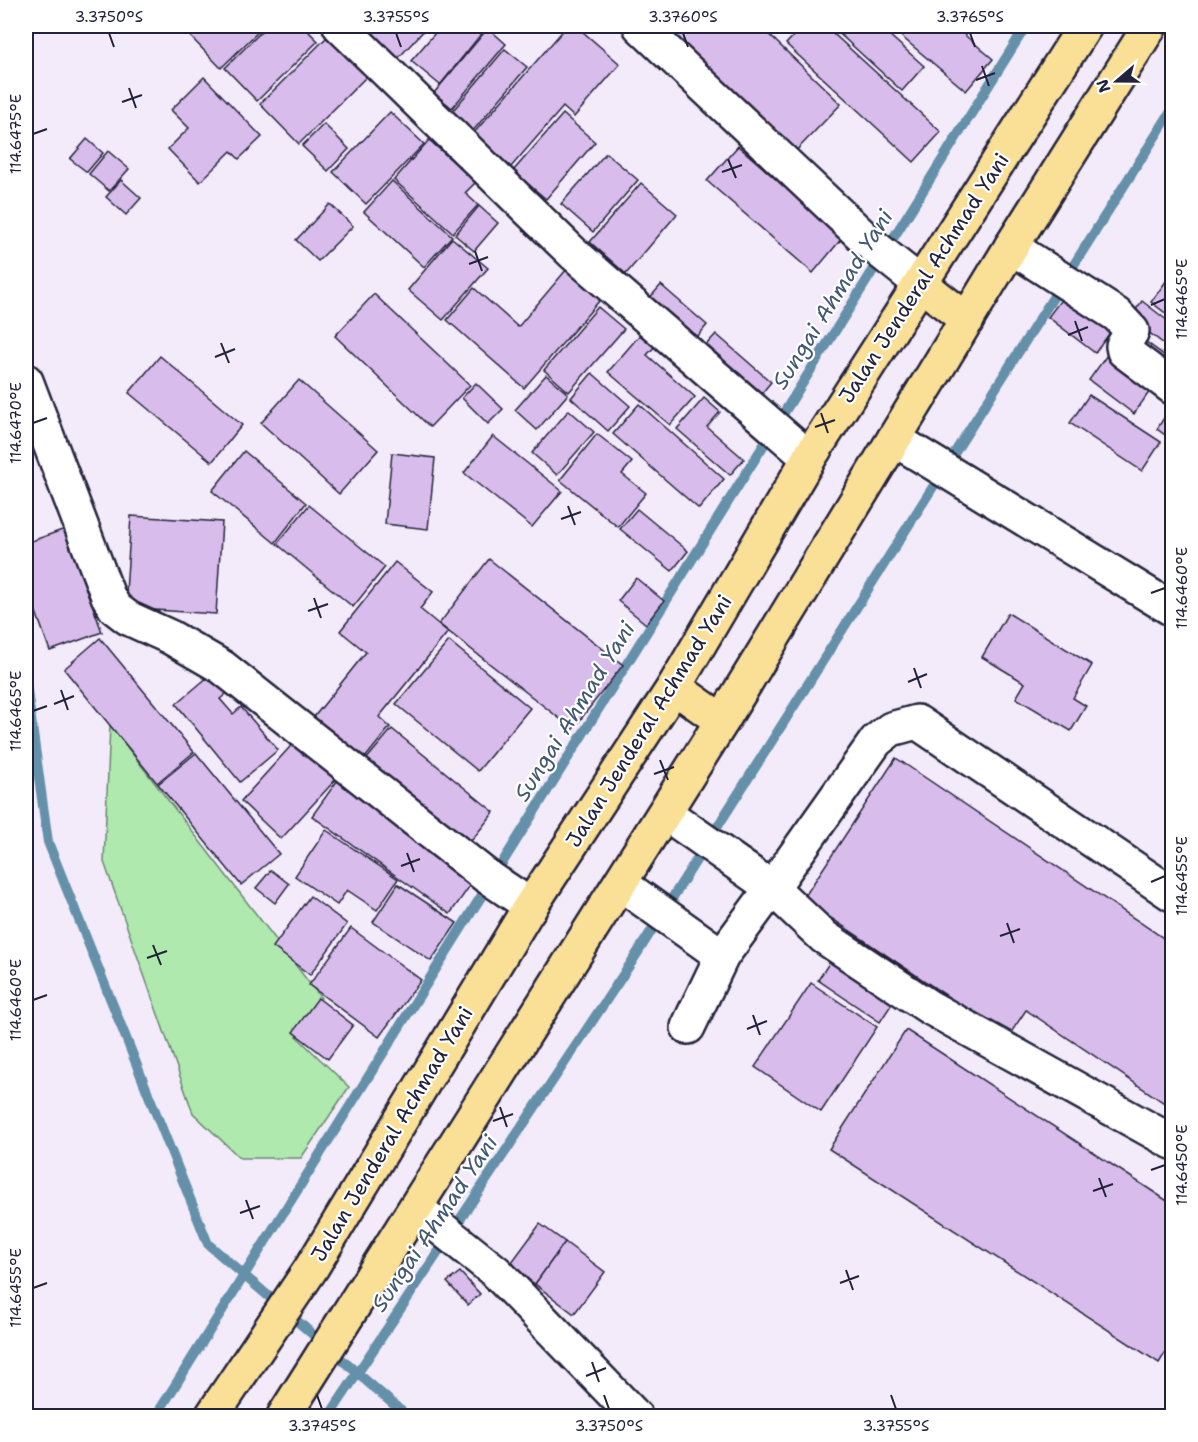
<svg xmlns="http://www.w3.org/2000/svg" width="1198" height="1442" viewBox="0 0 1198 1442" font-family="'Shantell Sans',sans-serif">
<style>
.green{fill:#afe9ae;stroke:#688674;stroke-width:1.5}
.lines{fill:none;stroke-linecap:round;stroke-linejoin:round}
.stream{stroke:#6590a9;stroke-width:10}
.building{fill:#d8bdec;stroke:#22223b;stroke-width:1.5}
.minor-casing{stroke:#22223b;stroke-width:38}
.highway-casing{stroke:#22223b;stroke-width:38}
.minor{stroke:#fff;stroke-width:33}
.highway{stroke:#fadf96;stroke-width:33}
.ticks{fill:none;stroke:#22223b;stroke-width:2}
.labels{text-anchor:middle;stroke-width:4.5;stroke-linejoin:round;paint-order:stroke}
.street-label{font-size:21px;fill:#22223b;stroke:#fff}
.water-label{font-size:22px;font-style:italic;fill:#435972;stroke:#fff}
.neatline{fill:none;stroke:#22223b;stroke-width:2}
.ticks-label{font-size:15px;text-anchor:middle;fill:#22223b}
</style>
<rect width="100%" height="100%" fill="#f3ebf9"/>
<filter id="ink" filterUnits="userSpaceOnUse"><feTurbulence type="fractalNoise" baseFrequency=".0167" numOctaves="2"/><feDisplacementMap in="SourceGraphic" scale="12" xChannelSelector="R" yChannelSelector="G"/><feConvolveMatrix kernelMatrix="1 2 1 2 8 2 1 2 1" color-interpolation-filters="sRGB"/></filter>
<g filter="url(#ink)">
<polygon class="green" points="110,725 321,998 297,1037 349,1087 301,1158 240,1158 193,1113 104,862"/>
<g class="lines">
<g class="stream">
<polyline points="26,683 48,842 208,1244 407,1416"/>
<polyline points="156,1416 1026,26"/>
<polyline points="329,1416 631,963 1172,110"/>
</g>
</g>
<g class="building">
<polygon points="195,26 264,26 221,68 187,33"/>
<polygon points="267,26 303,26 318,41 257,101 225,68"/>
<polygon points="366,26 428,26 391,66 358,35"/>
<polygon points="441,26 483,26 486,28 440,85 411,61"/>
<polygon points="567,26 576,26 620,64 574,117 563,107 504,175 466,142"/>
<polygon points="652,26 760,26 841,104 789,158"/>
<polygon points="803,26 825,26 941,132 914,162 786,44"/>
<polygon points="831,26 879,26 924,66 902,91"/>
<polygon points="889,26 954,26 993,59 966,91"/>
<polygon points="957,26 971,26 965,32"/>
<polygon points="488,28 506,44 452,108 434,93"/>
<polygon points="329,35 368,75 299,144 260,104"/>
<polygon points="505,49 527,67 466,139 444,121"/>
<polygon points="204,77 262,137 239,159 231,151 200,182 168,149 189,128 171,110"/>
<polygon points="390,112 424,144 366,204 333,172"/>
<polygon points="563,114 595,142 546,199 513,171"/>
<polygon points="324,124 349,149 328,171 302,146"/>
<polygon points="87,139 103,153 87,172 70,159"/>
<polygon points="429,140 476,182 465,193 478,205 453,233 394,180"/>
<polygon points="738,146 843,237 813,273 707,181"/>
<polygon points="108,151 129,169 109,191 89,174"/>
<polygon points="606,153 638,180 593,232 561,204"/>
<polygon points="121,180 141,198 126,215 106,197"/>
<polygon points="392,181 452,236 424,267 364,212"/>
<polygon points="641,183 677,214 626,274 590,242"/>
<polygon points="330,204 353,226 318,261 296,240"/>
<polygon points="479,206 498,223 474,251 455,235"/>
<polygon points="452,238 488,268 443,320 408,290"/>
<polygon points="572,263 606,293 524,388 447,320 474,288 518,327"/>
<polygon points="1167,280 1172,285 1172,318 1151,302"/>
<polygon points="661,285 707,325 688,348 641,308"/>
<polygon points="1069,289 1115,326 1095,353 1048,317"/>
<polygon points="374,294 470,385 430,427 335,336"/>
<polygon points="1142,301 1172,324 1172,350 1130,318"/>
<polygon points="598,307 624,329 569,392 544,370"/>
<polygon points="644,330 658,343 647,355 695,397 670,425 608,372"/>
<polygon points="716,334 771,382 752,405 696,356"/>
<polygon points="1138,336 1172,361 1172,382 1128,350"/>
<polygon points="1107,355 1152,388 1134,414 1089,380"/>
<polygon points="160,356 242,425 212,462 129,393"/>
<polygon points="592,373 630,406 608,431 571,398"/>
<polygon points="546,375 568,394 537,430 515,410"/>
<polygon points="299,380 378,450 339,494 261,423"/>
<polygon points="476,383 503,409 488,424 462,398"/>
<polygon points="1089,395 1161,442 1142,471 1070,423"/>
<polygon points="704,398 720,412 707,427 744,459 730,475 677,429"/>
<polygon points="639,404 724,479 699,509 613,434"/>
<polygon points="1172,405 1172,440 1157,429"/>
<polygon points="569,410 594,432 557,475 532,453"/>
<polygon points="597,434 632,462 622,474 646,493 618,527 560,480"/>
<polygon points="493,436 562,491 532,527 464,473"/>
<polygon points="244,451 306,503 275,543 212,491"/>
<polygon points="392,453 435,458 428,529 385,524"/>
<polygon points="309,505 385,567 353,607 277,544"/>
<polygon points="637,509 688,551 672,571 620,529"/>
<polygon points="131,516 222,522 216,614 125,608"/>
<polygon points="65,529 102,632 50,651 26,584 26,543"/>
<polygon points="489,559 623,665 573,729 439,624"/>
<polygon points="395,562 433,592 420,609 448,632 379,717 390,727 365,758 314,717 366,652 340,631"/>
<polygon points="636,578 664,601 646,624 618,601"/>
<polygon points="1008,613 1092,665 1073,698 1086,706 1071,731 1016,698 1025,683 982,657"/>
<polygon points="100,638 194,752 157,783 64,669"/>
<polygon points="449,641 530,708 478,771 396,704"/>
<polygon points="215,671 231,690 220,699 233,714 241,707 278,750 240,782 176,704"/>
<polygon points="392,729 494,812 468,845 365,761"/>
<polygon points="298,738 339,776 281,839 241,801"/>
<polygon points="196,753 279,854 241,885 158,784"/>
<polygon points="896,758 1172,944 1172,1108 1026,1010 1008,1037 803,899"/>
<polygon points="342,774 474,880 450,914 312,816"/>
<polygon points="326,830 398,879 377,910 347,890 337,905 295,876"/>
<polygon points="271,870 289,884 275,903 256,888"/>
<polygon points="398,884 457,923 431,961 373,922"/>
<polygon points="310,896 347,924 310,975 273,947"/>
<polygon points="351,928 421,980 379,1037 309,985"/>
<polygon points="850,931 912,973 880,1022 818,980"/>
<polygon points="811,983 877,1027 821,1112 755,1067"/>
<polygon points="318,998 353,1025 328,1059 293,1032"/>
<polygon points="906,1030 1172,1204 1172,1342 1159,1363 829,1149"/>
<polygon points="540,1224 565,1242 535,1284 509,1266"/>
<polygon points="565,1242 605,1272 574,1314 535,1284"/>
<polygon points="460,1272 480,1294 468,1305 447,1282"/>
</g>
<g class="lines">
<g class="minor-casing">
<g id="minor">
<polyline points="340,26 573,253 809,458"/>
<polyline points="640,26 872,245 921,284"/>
<polyline points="1011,247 1117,315 1132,331 1123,346 1124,351 1172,387"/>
<polyline points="26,381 108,596 115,608 128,618 170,637 222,667 485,875 531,906"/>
<polyline points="894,439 1172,609"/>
<polyline points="665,813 772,888 876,741 891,729 917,722 1172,894"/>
<polyline points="621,884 722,956"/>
<polyline points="688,1027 722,956 772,888 824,937 929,1007 1172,1142"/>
<polyline points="417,1209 496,1272 635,1416"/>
</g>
</g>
<g class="highway-casing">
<g id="highway">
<polyline points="921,284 967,320"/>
<polyline points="674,687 722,721"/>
<polyline points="212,1416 312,1267 526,913 674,687 809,458 1085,26"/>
<polyline points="284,1416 722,721 1011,247 1150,26"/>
</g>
</g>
<use href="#minor" class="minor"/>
<use href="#highway" class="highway"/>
</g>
</g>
<path class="ticks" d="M 109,33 L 114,47M 396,33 L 401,47M 683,33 L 688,47M 970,33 L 975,47M 982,66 L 989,86M 976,80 L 995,73M 129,88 L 136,108M 122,102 L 142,95M 33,134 L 47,129M 728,159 L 736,178M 722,172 L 742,165M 475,251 L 482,271M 469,264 L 488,257M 1151,305 L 1165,299M 1075,321 L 1082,341M 1068,335 L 1088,327M 221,343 L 229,363M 215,357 L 235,349M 821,413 L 828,433M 33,423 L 47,418M 815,427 L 835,420M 568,506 L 575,525M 561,519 L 581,512M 1151,593 L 1165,588M 314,598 L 321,618M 308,611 L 328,604M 914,668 L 921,688M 908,682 L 927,674M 61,690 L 68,710M 54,704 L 74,696M 33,711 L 47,706M 660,760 L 668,780M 654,774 L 674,767M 407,853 L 414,872M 401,866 L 420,859M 1151,882 L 1165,876M 1007,923 L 1014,943M 1000,936 L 1020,929M 153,945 L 161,965M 147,958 L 167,951M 33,1000 L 47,995M 753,1015 L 760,1035M 747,1029 L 767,1021M 500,1107 L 507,1127M 493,1121 L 513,1114M 1151,1170 L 1165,1165M 1099,1178 L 1106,1197M 1093,1191 L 1113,1184M 246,1200 L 253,1219M 240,1213 L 260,1206M 846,1270 L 853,1290M 840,1283 L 859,1276M 33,1288 L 47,1283M 592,1362 L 599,1382M 586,1376 L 606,1368M 317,1395 L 322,1409M 604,1395 L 609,1409M 891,1395 L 896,1409"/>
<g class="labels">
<g class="street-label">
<text transform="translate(924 278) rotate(-57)" y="7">Jalan Jenderal Achmad Yani</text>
<text transform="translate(649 721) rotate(-58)" y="7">Jalan Jenderal Achmad Yani</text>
<text transform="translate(392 1134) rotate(-59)" y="7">Jalan Jenderal Achmad Yani</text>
</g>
<g class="water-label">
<text transform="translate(832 299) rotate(-58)" y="8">Sungai Ahmad Yani</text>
<text transform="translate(574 711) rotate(-58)" y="8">Sungai Ahmad Yani</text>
<text transform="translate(434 1223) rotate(-56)" y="8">Sungai Ahmad Yani</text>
</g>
</g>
<rect width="1198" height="1442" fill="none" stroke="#fff" stroke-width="66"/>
<g transform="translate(1117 81) rotate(250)" stroke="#ffffff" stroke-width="4.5" paint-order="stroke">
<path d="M0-4.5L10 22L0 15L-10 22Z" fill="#22223b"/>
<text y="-9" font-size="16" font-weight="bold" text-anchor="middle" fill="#22223b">N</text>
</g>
<rect x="33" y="33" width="1132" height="1376" class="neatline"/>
<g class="ticks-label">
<text x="109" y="22">3.3750°S</text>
<text x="396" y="22">3.3755°S</text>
<text x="683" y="22">3.3760°S</text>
<text x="970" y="22">3.3765°S</text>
<text transform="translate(16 134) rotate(-90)" y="5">114.6475°E</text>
<text transform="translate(1182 299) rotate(-90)" y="5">114.6465°E</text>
<text transform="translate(16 423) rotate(-90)" y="5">114.6470°E</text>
<text transform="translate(1182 588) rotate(-90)" y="5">114.6460°E</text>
<text transform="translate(16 711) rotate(-90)" y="5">114.6465°E</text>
<text transform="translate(1182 876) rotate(-90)" y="5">114.6455°E</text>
<text transform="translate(16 1000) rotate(-90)" y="5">114.6460°E</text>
<text transform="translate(1182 1165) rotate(-90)" y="5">114.6450°E</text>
<text transform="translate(16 1288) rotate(-90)" y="5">114.6455°E</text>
<text x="322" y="1431">3.3745°S</text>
<text x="609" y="1431">3.3750°S</text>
<text x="896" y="1431">3.3755°S</text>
</g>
</svg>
